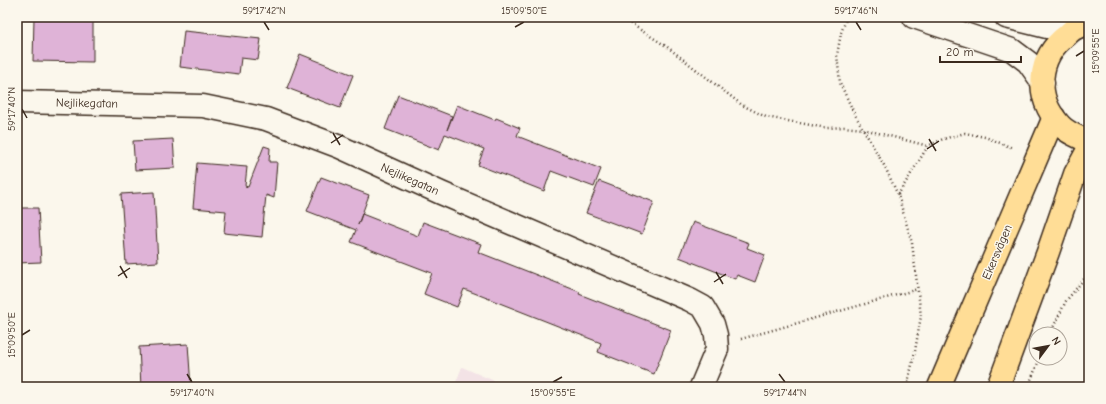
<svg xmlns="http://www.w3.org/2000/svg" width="1106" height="404" viewBox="0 0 1106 404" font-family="'Comic Neue',sans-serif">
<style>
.built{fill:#f3e3e6}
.building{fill:#dfb3d7;stroke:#3b2a1e}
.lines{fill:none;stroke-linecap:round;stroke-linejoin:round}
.minor-casing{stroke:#3b2a1e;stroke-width:25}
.major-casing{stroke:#3b2a1e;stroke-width:25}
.path{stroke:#3b2a1e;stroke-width:2.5;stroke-dasharray:1 3;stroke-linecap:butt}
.minor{stroke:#fbf7ec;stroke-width:22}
.major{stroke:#ffdd96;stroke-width:22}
.ticks{fill:none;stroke:#3b2a1e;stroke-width:1.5}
.labels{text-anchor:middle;stroke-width:3;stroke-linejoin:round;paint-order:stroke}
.street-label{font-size:12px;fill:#3b2a1e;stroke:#fbf7ec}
.neatline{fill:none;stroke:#3b2a1e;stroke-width:1.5}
.ticks-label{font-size:10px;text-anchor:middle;fill:#3b2a1e}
</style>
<rect width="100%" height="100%" fill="#fbf7ec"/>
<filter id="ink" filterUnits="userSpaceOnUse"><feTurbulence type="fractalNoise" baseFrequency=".025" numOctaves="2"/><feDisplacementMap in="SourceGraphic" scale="8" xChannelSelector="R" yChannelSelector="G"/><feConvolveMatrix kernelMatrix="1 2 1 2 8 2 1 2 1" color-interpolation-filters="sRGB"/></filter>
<g filter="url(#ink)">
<polygon class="built" points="462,367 508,387 454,387"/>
<g class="building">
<polygon points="34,17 93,17 93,62 33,61"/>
<polygon points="184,31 261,39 258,60 241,58 239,74 180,67"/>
<polygon points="300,54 353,75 340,108 287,88"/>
<polygon points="398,95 452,116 447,130 457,105 495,120 496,118 520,128 517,136 601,169 594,187 551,171 544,191 478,165 484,149 445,134 439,150 385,129"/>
<polygon points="173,139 175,168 135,170 133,141"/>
<polygon points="264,146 270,148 269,162 277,162 274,198 266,195 262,237 224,233 226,211 193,208 197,163 247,167 245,186 248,187"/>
<polygon points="321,177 369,195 358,225 362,214 418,236 423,222 481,244 478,252 580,292 579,294 671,330 654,374 598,352 601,343 464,289 457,307 424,294 432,273 351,242 356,230 307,211"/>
<polygon points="599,181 654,202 642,234 586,213"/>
<polygon points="154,192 158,262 126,264 121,194"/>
<polygon points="17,208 38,208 41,262 17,263"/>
<polygon points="693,222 749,243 747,248 765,255 755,282 737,275 735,279 679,257"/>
<polygon points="188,344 191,387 141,387 139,347"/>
</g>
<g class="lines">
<g class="minor-casing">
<g id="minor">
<polyline points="914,17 1012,50 1028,62 1043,83"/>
<polyline points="1006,17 1047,27 1076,28"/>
<polyline points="17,102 203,106 266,119 340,147 441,193 690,300 703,307 713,324 716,335 717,349 701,387"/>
</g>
</g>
<g class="major-casing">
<g id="major">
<path d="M 1089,24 C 1085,25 1081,26 1077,27 C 1073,29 1070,32 1067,35 C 1037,57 1034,97 1060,125 C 1067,133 1079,137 1089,142"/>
<polyline points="939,387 1054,117"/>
<polyline points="998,387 1048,252 1075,174 1089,148"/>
</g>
</g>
<g class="path">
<polyline points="620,17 666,46 742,105 766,117 827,128 844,127 863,129 928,146"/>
<polyline points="847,17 841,33 837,55 840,83 854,113 885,167 898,195 912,243 921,316 915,351 907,387"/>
<polyline points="898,195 928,146 943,139 965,133 985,137 1013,148"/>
<polyline points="1050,334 1066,301 1089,273"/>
<polyline points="741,339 918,289"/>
<polyline points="1028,387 1040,358"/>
</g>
<use href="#minor" class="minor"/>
<use href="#major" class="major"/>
</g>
</g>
<path class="ticks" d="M 264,22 L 269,30M 856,22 L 861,30M 515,27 L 524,22M 1076,56 L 1084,51M 22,109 L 27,118M 333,133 L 340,145M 929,139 L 936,151M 331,143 L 343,135M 927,149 L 939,141M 120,266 L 127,278M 716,272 L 723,284M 118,276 L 130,268M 714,282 L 726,274M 22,335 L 30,330M 187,374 L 192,382M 779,374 L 785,382M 553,382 L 562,377"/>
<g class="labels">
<g class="street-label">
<text transform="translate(87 103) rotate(1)" y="4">Nejlikegatan</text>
<text transform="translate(410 179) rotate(24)" y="4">Nejlikegatan</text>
<text transform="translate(997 252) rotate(-67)" y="4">Ekersvägen</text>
</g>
</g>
<rect width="1106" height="404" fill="none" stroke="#fbf7ec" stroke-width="44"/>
<g transform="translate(1048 346) rotate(58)"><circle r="19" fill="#fbf7ec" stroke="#aea59a"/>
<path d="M0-3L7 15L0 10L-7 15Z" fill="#3b2a1e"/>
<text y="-6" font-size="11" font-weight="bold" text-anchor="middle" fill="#3b2a1e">N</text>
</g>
<path d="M940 56v6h81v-6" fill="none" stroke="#3b2a1e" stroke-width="2"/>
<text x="946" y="56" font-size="12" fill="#3b2a1e" stroke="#fbf7ec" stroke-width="3" paint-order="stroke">20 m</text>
<rect x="22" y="22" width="1062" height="360" class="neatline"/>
<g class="ticks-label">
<text x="264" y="14">59°17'42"N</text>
<text x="524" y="14">15°09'50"E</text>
<text x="856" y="14">59°17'46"N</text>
<text transform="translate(1095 51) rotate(-90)" y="4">15°09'55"E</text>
<text transform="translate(11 109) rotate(-90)" y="4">59°17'40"N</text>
<text transform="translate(11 335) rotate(-90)" y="4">15°09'50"E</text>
<text x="192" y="396">59°17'40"N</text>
<text x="553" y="396">15°09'55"E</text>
<text x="785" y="396">59°17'44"N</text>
</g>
</svg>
